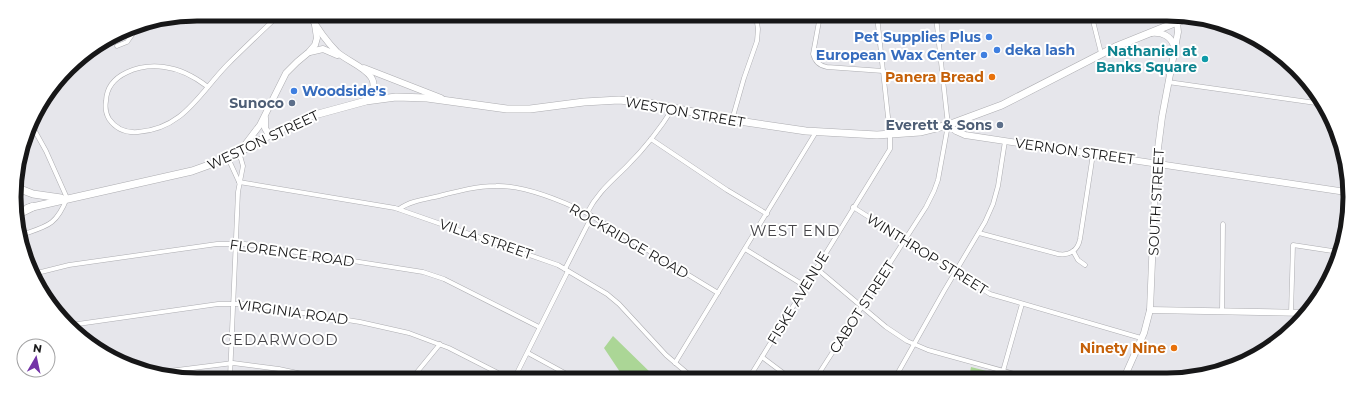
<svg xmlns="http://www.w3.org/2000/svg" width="1364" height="394" viewBox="0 0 1364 394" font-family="Montserrat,sans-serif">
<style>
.green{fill:#abd696}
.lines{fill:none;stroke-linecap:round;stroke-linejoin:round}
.street-casing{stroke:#adadb1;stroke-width:5}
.secondary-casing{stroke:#adadb1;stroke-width:7}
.primary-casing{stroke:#adadb1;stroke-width:8}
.highway-casing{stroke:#adadb1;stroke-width:9}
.street{stroke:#fff;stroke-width:4}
.secondary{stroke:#fff;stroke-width:6}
.primary{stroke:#fff;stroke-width:7}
.highway{stroke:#fff;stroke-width:8}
.shop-dot{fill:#3f7fe0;stroke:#fff;stroke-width:1.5}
.culture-dot{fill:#0f9aa8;stroke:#fff;stroke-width:1.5}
.food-dot{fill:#e8710a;stroke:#fff;stroke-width:1.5}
.service-dot{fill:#5c6f8a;stroke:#fff;stroke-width:1.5}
.labels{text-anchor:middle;stroke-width:4;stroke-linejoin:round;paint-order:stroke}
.shop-label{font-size:14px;font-weight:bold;fill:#366cbe;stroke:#fff;text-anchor:end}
.culture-label{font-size:14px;font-weight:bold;fill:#0d838f;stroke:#fff;text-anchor:end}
.food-label{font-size:14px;font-weight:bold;fill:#c56008;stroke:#fff;text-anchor:end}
.service-label{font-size:14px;font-weight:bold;fill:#4e5e75;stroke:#fff;text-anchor:end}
.street-label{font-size:14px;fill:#171718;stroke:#fff}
.neighbourhood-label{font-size:15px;letter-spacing:1px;fill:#47464a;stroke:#fff}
.rim{fill:none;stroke:#171718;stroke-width:5}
</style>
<rect width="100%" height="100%" fill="#e6e6eb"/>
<g class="green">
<polygon points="613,336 655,377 622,377 622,375 604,348"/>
<polygon points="971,367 1002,375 1001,378 969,378"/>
</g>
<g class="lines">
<g class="street-casing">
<g id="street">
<path d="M 820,16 L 813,54 C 815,62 820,66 827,67 L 883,71"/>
<polyline points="1092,17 1101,53"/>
<polyline points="117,46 127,42 138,26"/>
<polyline points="1168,82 1323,104"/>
<path d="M 208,87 C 195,77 181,69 164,67 C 141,64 107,73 106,101 C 105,107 106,114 109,119 C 116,129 126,133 138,132 C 183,129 199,94 227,65 C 244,48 262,31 280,14"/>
<polyline points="732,120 744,78 757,41 758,29 756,16"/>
<polyline points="651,139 727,190 767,214"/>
<polyline points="228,158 239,182"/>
<polyline points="239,182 395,208 558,265 607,294 619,304 666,355 693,378"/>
<polyline points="853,207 990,294 1141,338"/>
<path d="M 399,209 C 410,201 426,199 439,196 C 458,191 477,186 496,186 C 524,185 562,201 587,213 L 718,293"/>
<path d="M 587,213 C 597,193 611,182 627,166 C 644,149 660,129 673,108"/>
<path d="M 979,233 L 1058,254 C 1070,256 1078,250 1080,239 L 1093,154"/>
<path d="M 21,235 C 47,226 56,226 67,198 L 46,151 L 31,124"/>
<polyline points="745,249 805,286"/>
<polyline points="1073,251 1078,260 1085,265"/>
<polyline points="816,268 886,327 907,341 928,350 1029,378"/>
<polyline points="565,269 592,216"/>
<polyline points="33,274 69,265 217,244 245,244 423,272 444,279 539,327"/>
<polyline points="1222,311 1223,224"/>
<polyline points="1291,313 1293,245 1339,252"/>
<polyline points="71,325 218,304 247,304 360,322 409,333 449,348 506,377"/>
<polyline points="1297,325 1298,313"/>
<polyline points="528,353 572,377"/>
<polyline points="762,357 790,378"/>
<polyline points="675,363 816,132"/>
<polyline points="1003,371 1022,304"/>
<polyline points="153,373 233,363 279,369 316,377"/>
<polyline points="230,377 238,192 243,166 239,152"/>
<polyline points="413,377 440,344"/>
<polyline points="515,377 568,271"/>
<polyline points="749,378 890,149 890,135 877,16"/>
<polyline points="816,378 926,207 934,191 938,180 948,125 936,17"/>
<polyline points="895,378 944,291 985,222 993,204 998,186 1005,141"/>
</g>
</g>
<g class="secondary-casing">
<g id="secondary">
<path d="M 309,14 C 317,28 326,41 337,52 C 351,65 390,74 366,101"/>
<path d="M 1151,33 C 1162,32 1172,36 1174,47"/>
<polyline points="310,52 323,49 337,55"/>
<polyline points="364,68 441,98"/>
<polyline points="265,118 265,128 269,135"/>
<polyline points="948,125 956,131 965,135 1346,192"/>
<polyline points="241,150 260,125 286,73 297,62 309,52 315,45 317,38 315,25"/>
<polyline points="1150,310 1307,313"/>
<polyline points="1124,378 1144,333 1150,310 1156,164 1162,117 1178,32 1177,22"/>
</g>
</g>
<g class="primary-casing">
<g id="primary">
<polyline points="15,187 33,194 61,198"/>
<polyline points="28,208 192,171 231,157 275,132 311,116 366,101 396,97 427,98 507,109 530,109 584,102 619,100 649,103 732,120 806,131 877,135 920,132 948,125 1002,105 1115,47 1177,22 1195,17"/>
</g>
</g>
<g class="highway-casing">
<polyline id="highway" points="18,214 32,207"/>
</g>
<use href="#street" class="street"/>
<use href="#secondary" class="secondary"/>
<use href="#primary" class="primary"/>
<use href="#highway" class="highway"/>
</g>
<g class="shop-dot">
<circle cx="989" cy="37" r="4"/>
<circle cx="997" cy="50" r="4"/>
<circle cx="984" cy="55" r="4"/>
<circle cx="294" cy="91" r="4"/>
</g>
<circle class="culture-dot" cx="1205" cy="59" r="4"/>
<g class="food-dot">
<circle cx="992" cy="77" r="4"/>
<circle cx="1174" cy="348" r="4"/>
</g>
<g class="service-dot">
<circle cx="292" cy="103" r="4"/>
<circle cx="1000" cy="125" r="4"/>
</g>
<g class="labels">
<g class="shop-label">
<text x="981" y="42">Pet Supplies Plus</text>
<text x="1005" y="55" text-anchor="start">deka lash</text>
<text x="976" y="60">European Wax Center</text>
<text x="302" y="96" text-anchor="start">Woodside's</text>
</g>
<g class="culture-label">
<text x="1197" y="56">Nathaniel at<tspan x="1197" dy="16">Banks Square</tspan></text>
</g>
<g class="food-label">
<text x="984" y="82">Panera Bread</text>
<text x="1166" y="353">Ninety Nine</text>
</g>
<g class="service-label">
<text x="284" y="108">Sunoco</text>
<text x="992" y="130">Everett &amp; Sons</text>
</g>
<g class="street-label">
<text transform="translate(685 112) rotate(10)" y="5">WESTON STREET</text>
<text transform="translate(263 140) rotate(-25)" y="5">WESTON STREET</text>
<text transform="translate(1075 151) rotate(8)" y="5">VERNON STREET</text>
<text transform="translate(1156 202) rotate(-87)" y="5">SOUTH STREET</text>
<text transform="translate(486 239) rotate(19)" y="5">VILLA STREET</text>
<text transform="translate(629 241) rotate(30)" y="5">ROCKRIDGE ROAD</text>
<text transform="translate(292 253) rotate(8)" y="5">FLORENCE ROAD</text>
<text transform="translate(927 254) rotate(32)" y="5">WINTHROP STREET</text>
<text transform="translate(798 298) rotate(-59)" y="5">FISKE AVENUE</text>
<text transform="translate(862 307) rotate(-57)" y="5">CABOT STREET</text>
<text transform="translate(293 312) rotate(8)" y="5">VIRGINIA ROAD</text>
</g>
<g class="neighbourhood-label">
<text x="795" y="236">WEST END</text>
<text x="280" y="345">CEDARWOOD</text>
</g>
</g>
<path d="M0 0H1364V394H0ZM197 21H1167A176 176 0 0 1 1343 197V197A176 176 0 0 1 1167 373H197A176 176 0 0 1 21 197V197A176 176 0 0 1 197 21Z" fill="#fff" fill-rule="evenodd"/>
<path class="rim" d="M197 21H1167A176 176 0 0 1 1343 197V197A176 176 0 0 1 1167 373H197A176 176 0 0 1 21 197V197A176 176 0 0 1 197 21Z"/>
<g transform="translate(36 358) rotate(9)"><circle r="19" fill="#ffffff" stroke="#a2a2a3"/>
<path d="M0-3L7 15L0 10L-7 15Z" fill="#7333a7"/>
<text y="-6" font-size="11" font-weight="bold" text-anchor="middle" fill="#171718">N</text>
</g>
</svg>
